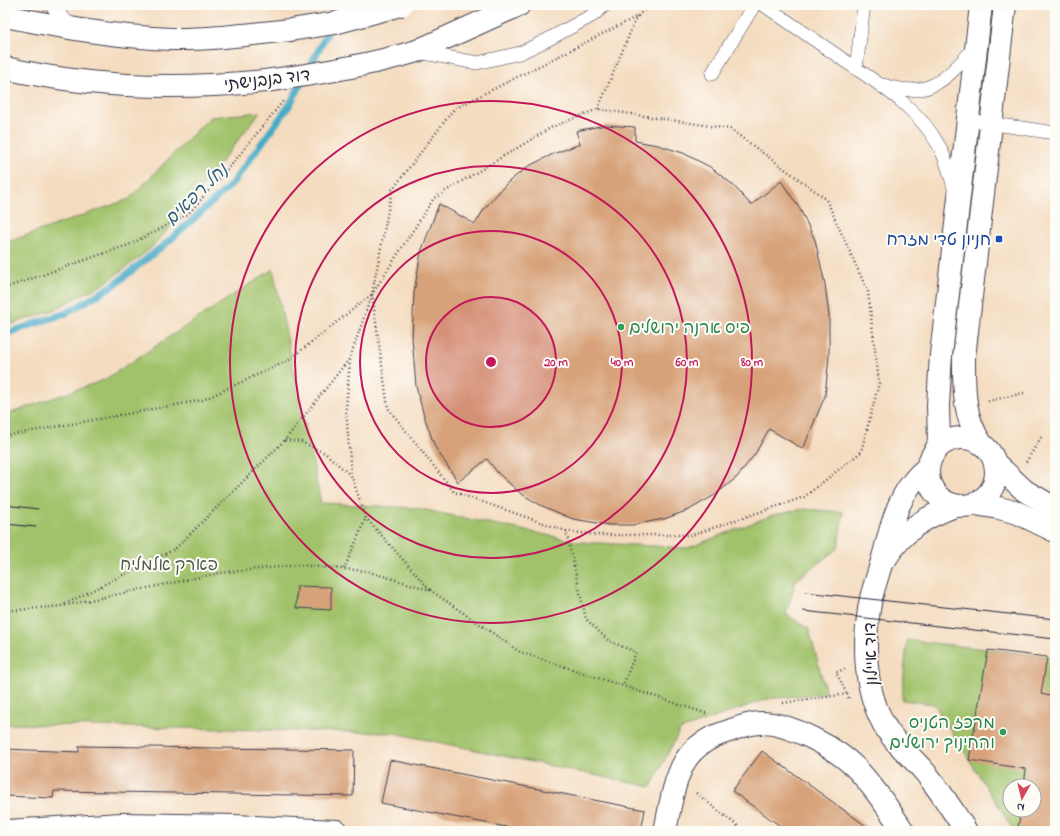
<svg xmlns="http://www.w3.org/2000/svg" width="1060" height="836" viewBox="0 0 1060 836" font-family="'Indie Flower','Playpen Sans Hebrew',sans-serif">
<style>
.green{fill:#a1c26a;stroke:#627252;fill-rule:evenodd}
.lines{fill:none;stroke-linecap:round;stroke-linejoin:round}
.stream{stroke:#47aac6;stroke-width:7}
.building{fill:#d7a279}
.service-casing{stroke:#423e4f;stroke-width:14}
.minor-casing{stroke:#423e4f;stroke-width:24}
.tertiary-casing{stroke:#423e4f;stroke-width:24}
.secondary-casing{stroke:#423e4f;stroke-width:24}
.path{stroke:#423e4f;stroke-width:2.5;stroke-dasharray:1 3;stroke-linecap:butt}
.service{stroke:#fff;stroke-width:13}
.minor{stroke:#fff;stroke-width:22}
.tertiary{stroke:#fff;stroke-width:22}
.secondary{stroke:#fff;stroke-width:22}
.tram{stroke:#22223b;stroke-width:1}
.secondary-bridge-casing{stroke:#423e4f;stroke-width:24;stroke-linecap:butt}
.secondary-bridge{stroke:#fff;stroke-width:22}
.ring{fill:none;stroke:#c2185b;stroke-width:2}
.transit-dot{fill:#1a4fb4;stroke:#fdfcf7;stroke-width:1.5}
.leisure-dot{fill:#2e9e5b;stroke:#fdfcf7;stroke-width:1.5}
.labels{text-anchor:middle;stroke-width:4;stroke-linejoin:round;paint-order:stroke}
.street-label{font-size:17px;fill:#22223b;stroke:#fdfcf7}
.transit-label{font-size:17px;fill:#164399;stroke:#fdfcf7;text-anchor:end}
.leisure-label{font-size:17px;fill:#27864d;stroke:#fdfcf7;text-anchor:start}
.park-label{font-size:17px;fill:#4e5a4b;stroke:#fdfcf7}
.water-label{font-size:18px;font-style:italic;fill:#335f7a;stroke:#fdfcf7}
.centre{fill:#c2185b;stroke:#fdfcf7;stroke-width:2}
.ring-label{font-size:12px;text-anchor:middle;font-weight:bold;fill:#c2185b;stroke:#fdfcf7;stroke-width:4;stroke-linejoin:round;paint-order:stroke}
</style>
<rect width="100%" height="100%" fill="#fdfcf7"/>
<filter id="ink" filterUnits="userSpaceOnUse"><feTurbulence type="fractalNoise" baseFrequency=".025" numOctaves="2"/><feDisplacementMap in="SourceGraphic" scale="8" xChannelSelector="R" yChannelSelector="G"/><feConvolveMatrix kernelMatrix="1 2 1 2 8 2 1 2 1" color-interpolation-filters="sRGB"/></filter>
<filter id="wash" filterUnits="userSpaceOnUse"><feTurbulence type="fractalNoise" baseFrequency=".012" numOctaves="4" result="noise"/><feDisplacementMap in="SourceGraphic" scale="16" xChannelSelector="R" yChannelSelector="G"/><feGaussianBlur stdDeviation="0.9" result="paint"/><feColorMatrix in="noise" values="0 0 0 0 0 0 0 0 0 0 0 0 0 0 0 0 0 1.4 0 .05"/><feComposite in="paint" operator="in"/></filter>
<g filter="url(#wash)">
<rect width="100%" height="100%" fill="#f4dcc0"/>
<g class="green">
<polygon points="260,112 172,225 149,250 104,284 49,312 5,326 5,243 129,199 210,117"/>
<polygon points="273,269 321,503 416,508 580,542 688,548 773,515 803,509 843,512 838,548 796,580 786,614 809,629 826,693 767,699 680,730 651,787 394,733 5,724 5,415 104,380"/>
<path d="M 907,640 L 1055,657 L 1055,831 L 1014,831 L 934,704 L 902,700 ZM 1010,786 L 1034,786 L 1034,810 L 1010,810 Z"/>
</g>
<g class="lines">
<g class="stream">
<polyline points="336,17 342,5"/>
<polyline points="308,70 330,28"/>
<polyline points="5,334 66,313 114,285 169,241 230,186 289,106 303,80"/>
</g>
</g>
<g id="blocks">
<g class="building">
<polygon points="605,125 635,127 635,141 658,145 683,153 710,167 732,184 751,205 781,181 800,209 815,240 825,284 829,316 829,356 825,396 803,449 769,429 755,454 737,477 715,495 689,510 664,519 632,525 609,525 573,519 542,506 520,493 498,473 487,459 458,482 435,447 424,416 416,386 412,338 414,292 421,252 439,204 475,224 485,208 506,184 527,167 553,154 580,144 576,131"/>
<polygon points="297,586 331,587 331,610 296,608"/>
<polygon points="988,650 1047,657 1041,694 1055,697 1055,831 1043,831 1018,827 1021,810 1034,810 1034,786 1024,786 1026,769 969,760"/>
<polygon points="79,746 354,750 353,796 54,791 53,798 5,796 5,749 79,752"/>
<polygon points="762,751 873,831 787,831 732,791"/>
<polygon points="390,760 645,810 641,831 527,831 381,803"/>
</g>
</g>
</g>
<g filter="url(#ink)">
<use href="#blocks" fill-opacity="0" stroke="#423e4f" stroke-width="1"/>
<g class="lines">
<g class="service-casing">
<g id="service">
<polyline points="51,5 66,21 74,25"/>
<path d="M 764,5 C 791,24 818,42 845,61 C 879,84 919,108 939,146 C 947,160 951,177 955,192"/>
<polyline points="419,52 477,63 520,53 547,40 593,15 605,5"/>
<polyline points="856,69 864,5"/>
<polyline points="712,74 754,5"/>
<path d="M 883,85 C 930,100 946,79 975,47"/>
<polyline points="968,120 1055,133"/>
</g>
</g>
<g class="minor-casing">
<g id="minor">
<path d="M 928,467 C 900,488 892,522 884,554 C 880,569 875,583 871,598 C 863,639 863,686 883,723 C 894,744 914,758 928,776 C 942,793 954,813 966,831"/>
<path d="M 886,558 C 904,530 925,517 955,506"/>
<polyline points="7,831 122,824 234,826 336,831"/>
<path d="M 665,831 C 670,808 673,782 685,761 C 695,745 712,736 729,731 C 739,727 750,723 761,723 C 790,723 836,748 856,768 C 874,787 889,809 903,831"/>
</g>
</g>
<g class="tertiary-casing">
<g id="tertiary">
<circle cx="962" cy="472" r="34"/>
<path d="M 981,443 C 963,417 964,387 964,357 L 1005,5"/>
<polyline points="937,448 939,441 938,405 941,355 981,5"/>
<polyline points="995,463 1025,491 1055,508"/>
<polyline points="975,504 999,508 1018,513 1055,531"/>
</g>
</g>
<g class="secondary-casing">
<g id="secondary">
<path d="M 5,16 C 60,27 115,37 172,39 C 211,40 251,34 290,30"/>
<polyline points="417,51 519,5"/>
<path d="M 5,68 C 91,88 178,90 265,81"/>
</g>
</g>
<g class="path">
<polyline points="598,109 637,16"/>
<polyline points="5,288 131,244 188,214 233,163 284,100"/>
<polyline points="350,360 346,408 351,475 366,518 430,590"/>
<polyline points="988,401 1024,393"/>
<polyline points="5,436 203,400 289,360 371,295"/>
<polyline points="285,440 301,442 325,453 350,475"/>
<polyline points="1026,462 1042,436"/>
<polyline points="566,531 597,535 692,535 804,497 861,452 879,383 868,292 826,199 730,129 598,109 552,127 434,198 372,294 388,408 454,492 566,531 586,619 609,641 636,652 623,686"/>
<polyline points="344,569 366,518"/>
<polyline points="65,604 175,549 285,440 350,358 372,294 392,190 454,109 638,16 649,5"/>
<polyline points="5,611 62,606 219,573 299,565 366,571 430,590 520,652 708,714"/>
<polyline points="845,669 836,672 847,694"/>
<polyline points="783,703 847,694 849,699"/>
<polyline points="696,793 744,831"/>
</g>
<use href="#service" class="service"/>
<use href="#minor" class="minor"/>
<use href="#tertiary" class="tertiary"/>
<use href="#secondary" class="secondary"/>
<g class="tram">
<polyline points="5,505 38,509"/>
<polyline points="5,524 36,527"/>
<polyline points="805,592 1055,619"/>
<polyline points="803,611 1055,639"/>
</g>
<g class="secondary-bridge-casing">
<g id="secondary-bridge">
<polyline points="290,30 335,23 401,5"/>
<path d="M 265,81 C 317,74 367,66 417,51"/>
</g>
</g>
<use href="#secondary-bridge" class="secondary-bridge"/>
</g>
</g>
<circle cx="491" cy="362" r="65" fill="#c2185b" fill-opacity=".12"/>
<g class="ring">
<circle cx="491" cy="362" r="65"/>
<circle cx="491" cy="362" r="131"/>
<circle cx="491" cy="362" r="196"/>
<circle cx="491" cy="362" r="261"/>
</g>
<rect class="transit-dot" x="995" y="235" width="8" height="8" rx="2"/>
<g class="leisure-dot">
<circle cx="621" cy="327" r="4"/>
<circle cx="1003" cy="732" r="4"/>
</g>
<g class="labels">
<g class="street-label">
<text transform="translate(267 79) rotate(-7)" y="6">דוד בנבנישתי</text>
<text transform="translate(870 654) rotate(-92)" y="6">דוד איילון</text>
</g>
<g class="transit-label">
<text x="991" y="245">חניון טדי מזרח</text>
</g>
<g class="leisure-label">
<text x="629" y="333">פיס ארנה ירושלים</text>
<text x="995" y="728" text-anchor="end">מרכז הטניס<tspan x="995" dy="20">והחינוך ירושלים</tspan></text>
</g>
<g class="park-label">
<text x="169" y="570">פארק אלמליח</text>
</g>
<g class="water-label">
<text transform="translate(196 194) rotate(-44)" y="6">נחל רפאים</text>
</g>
</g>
<circle cx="491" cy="362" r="6" class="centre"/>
<g class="ring-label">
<text x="556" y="366">20 m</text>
<text x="622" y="366">40 m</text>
<text x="687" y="366">60 m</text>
<text x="752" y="366">80 m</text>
</g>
<rect width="1060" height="836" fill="none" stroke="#fdfcf7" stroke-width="20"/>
<g transform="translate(1022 798) rotate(188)"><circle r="19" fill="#fdfcf7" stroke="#a5a5ac"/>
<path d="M0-3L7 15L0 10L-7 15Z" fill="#d1495b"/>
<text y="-6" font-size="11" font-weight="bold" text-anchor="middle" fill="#22223b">N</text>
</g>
</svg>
